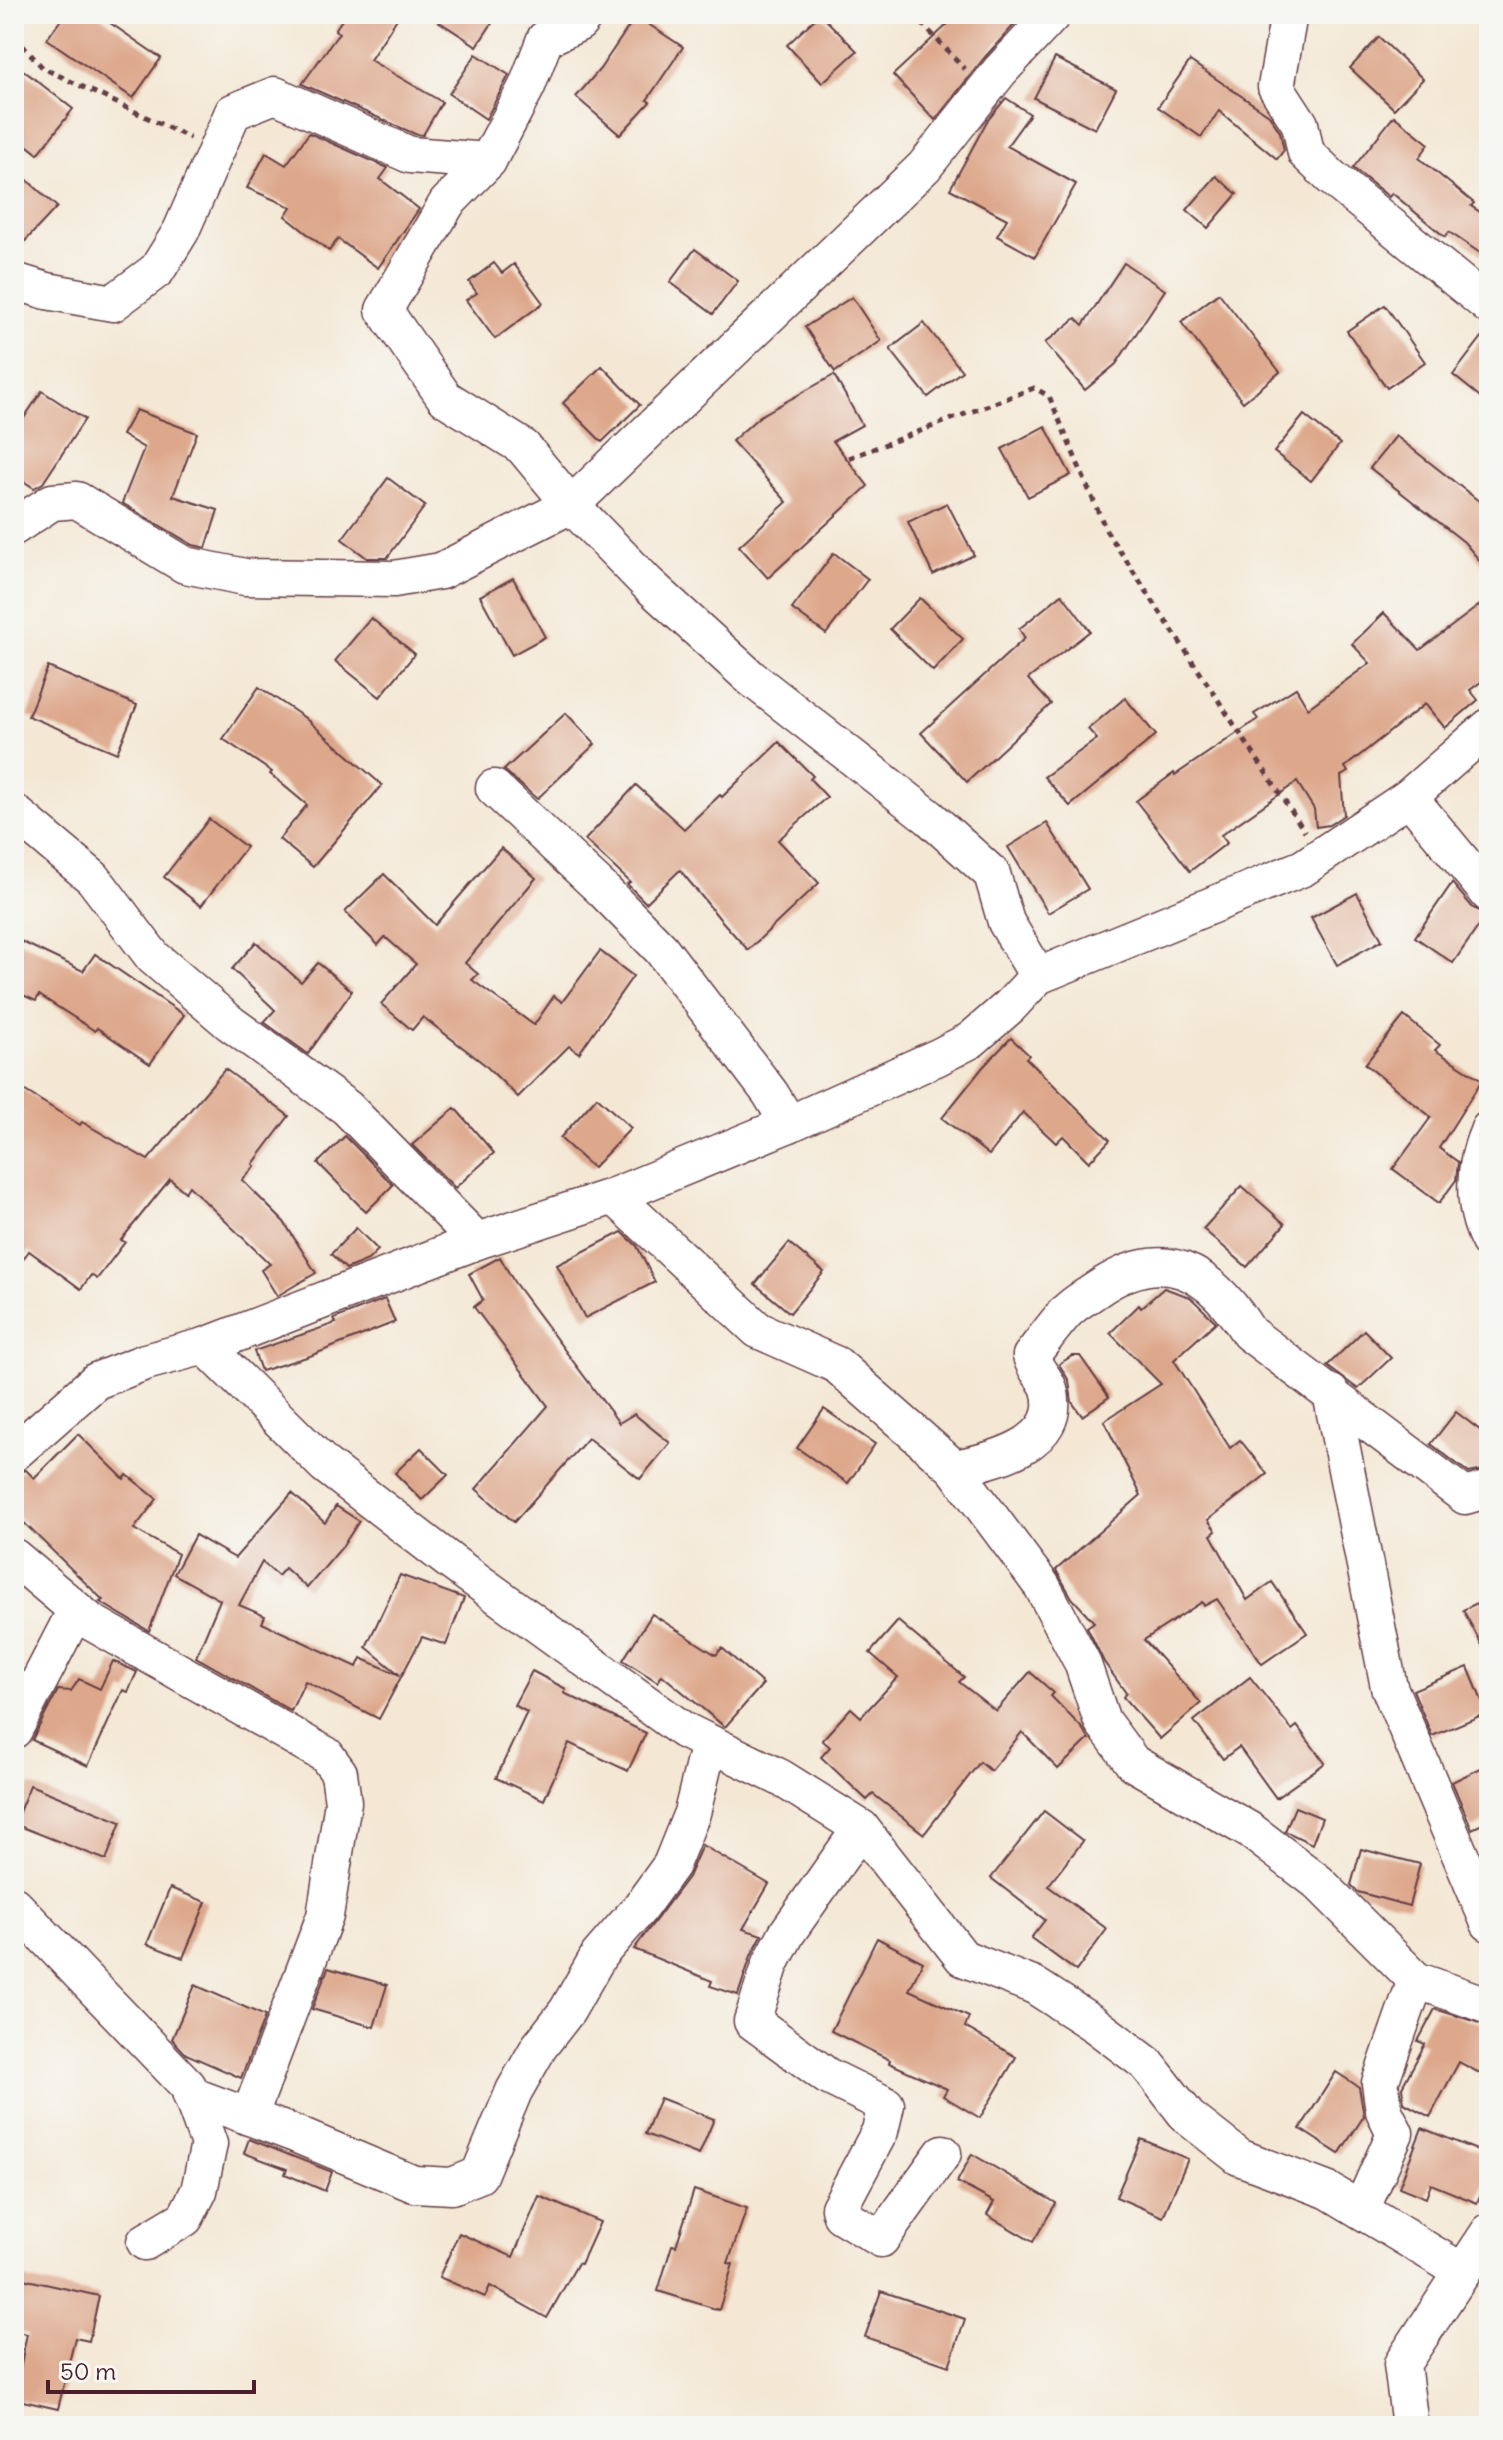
<svg xmlns="http://www.w3.org/2000/svg" width="1503" height="2440" viewBox="0 0 1503 2440" font-family="Delius,sans-serif">
<style>
.building{fill:#dda78b}
.lines{fill:none;stroke-linecap:round;stroke-linejoin:round}
.minor-casing{stroke:#643d44;stroke-width:39}
.path{stroke:#643d44;stroke-width:5;stroke-dasharray:6 6;stroke-linecap:butt}
.minor{stroke:#fff;stroke-width:36}
</style>
<rect width="100%" height="100%" fill="#f6f6f2"/>
<filter id="ink" filterUnits="userSpaceOnUse"><feTurbulence type="fractalNoise" baseFrequency=".0125" numOctaves="2"/><feDisplacementMap in="SourceGraphic" scale="16" xChannelSelector="R" yChannelSelector="G"/><feConvolveMatrix kernelMatrix="1 2 1 2 8 2 1 2 1" color-interpolation-filters="sRGB"/></filter>
<filter id="wash" filterUnits="userSpaceOnUse"><feTurbulence type="fractalNoise" baseFrequency=".006" numOctaves="4" result="noise"/><feDisplacementMap in="SourceGraphic" scale="32" xChannelSelector="R" yChannelSelector="G"/><feGaussianBlur stdDeviation="1.8" result="paint"/><feColorMatrix in="noise" values="0 0 0 0 0 0 0 0 0 0 0 0 0 0 0 0 0 1.4 0 .05"/><feComposite in="paint" operator="in"/></filter>
<g filter="url(#wash)">
<rect width="100%" height="100%" fill="#f4e8d5"/>
<g id="blocks">
<g class="building">
<polygon points="65,14 97,14 161,58 133,98 47,39"/>
<polygon points="346,14 400,14 370,60 442,102 423,135 415,134 302,84 339,33 335,30"/>
<polygon points="427,14 498,14 477,46"/>
<polygon points="820,14 857,51 822,83 787,45"/>
<polygon points="937,14 1024,14 985,57 935,120 893,75 947,25"/>
<polygon points="636,16 683,47 647,100 650,102 620,135 576,97 600,69"/>
<polygon points="1379,37 1423,79 1394,109 1350,68"/>
<polygon points="476,54 509,75 486,119 449,94"/>
<polygon points="1055,58 1116,89 1095,129 1034,98"/>
<polygon points="1190,61 1269,115 1280,132 1284,150 1277,159 1219,111 1201,137 1158,107"/>
<polygon points="14,63 73,109 38,154 14,135"/>
<polygon points="1006,98 1030,114 1007,146 1076,184 1035,257 997,236 1007,219 950,189 987,121"/>
<polygon points="1394,116 1429,144 1419,158 1474,203 1471,206 1489,218 1489,259 1449,232 1445,237 1392,193 1389,197 1353,168"/>
<polygon points="309,133 388,168 380,179 419,209 378,268 338,239 329,251 285,216 291,207 247,188 266,153 286,165"/>
<polygon points="14,168 57,207 14,253"/>
<polygon points="1216,176 1237,194 1208,228 1187,210"/>
<polygon points="695,249 738,281 713,314 670,282"/>
<polygon points="494,263 502,273 514,264 543,303 495,339 466,300 477,293 469,282"/>
<polygon points="1124,263 1165,290 1116,364 1085,390 1045,343 1076,318 1083,325"/>
<polygon points="1219,293 1280,372 1243,402 1181,322"/>
<polygon points="852,297 881,341 835,372 805,327"/>
<polygon points="1385,305 1425,362 1387,388 1347,331"/>
<polygon points="924,323 962,371 928,397 890,349"/>
<polygon points="1489,328 1489,404 1453,375"/>
<polygon points="602,366 640,405 602,442 563,403"/>
<polygon points="834,375 862,425 833,441 868,486 768,578 739,546 787,502 732,441 760,416"/>
<polygon points="42,391 85,419 43,483 34,488 14,475 14,433"/>
<polygon points="136,410 197,433 173,496 218,510 206,548 193,545 122,503 144,448 122,435"/>
<polygon points="1304,415 1340,444 1311,481 1274,452"/>
<polygon points="1045,426 1071,475 1028,497 1002,449"/>
<polygon points="1396,436 1489,509 1489,572 1464,542 1370,468"/>
<polygon points="388,478 425,506 387,558 367,558 342,539"/>
<polygon points="947,503 974,555 933,575 908,522"/>
<polygon points="834,553 868,579 826,634 792,609"/>
<polygon points="513,578 545,637 512,655 480,596"/>
<polygon points="1062,594 1090,631 1028,679 1051,704 967,782 921,733 1025,638 1019,629"/>
<polygon points="920,598 963,639 933,671 890,629"/>
<polygon points="1489,598 1489,676 1470,690 1478,700 1445,728 1425,704 1345,767 1348,772 1341,776 1344,815 1329,825 1316,827 1314,809 1297,782 1221,835 1227,843 1190,871 1136,801 1174,773 1175,775 1258,719 1254,714 1296,688 1308,708 1370,663 1352,644 1384,613 1420,650"/>
<polygon points="371,618 415,654 380,697 335,661"/>
<polygon points="48,667 137,705 117,753 28,716"/>
<polygon points="259,687 305,718 382,785 313,867 279,839 307,805 270,774 272,772 223,739"/>
<polygon points="1125,698 1156,735 1070,806 1044,777 1097,739 1088,729"/>
<polygon points="566,713 595,744 537,799 504,770"/>
<polygon points="779,742 813,776 810,779 827,797 778,840 819,883 748,950 720,919 680,870 646,903 627,884 630,882 585,840 636,785 684,829 720,795 722,797"/>
<polygon points="209,819 246,847 201,906 164,877"/>
<polygon points="1047,823 1088,889 1048,913 1008,847"/>
<polygon points="501,848 536,878 465,963 478,974 472,980 534,1025 554,996 562,1002 600,951 633,976 579,1053 569,1046 518,1097 484,1064 423,1017 412,1030 381,1004 416,964 385,937 378,945 345,912 384,874 435,925"/>
<polygon points="1452,883 1473,908 1487,914 1453,963 1415,937"/>
<polygon points="1357,893 1382,940 1337,965 1311,918"/>
<polygon points="14,938 83,971 95,954 184,1015 150,1064 97,1028 95,1031 39,995 36,1001 14,991"/>
<polygon points="256,942 301,982 318,963 352,991 308,1054 264,1022 275,1010 232,969"/>
<polygon points="1404,1016 1440,1045 1435,1050 1482,1080 1439,1148 1458,1162 1456,1180 1439,1203 1393,1169 1431,1117 1365,1064"/>
<polygon points="1011,1038 1029,1055 1026,1058 1110,1140 1089,1162 1063,1136 1056,1143 1023,1112 989,1155 942,1118 983,1067"/>
<polygon points="225,1069 289,1116 253,1164 255,1166 242,1180 284,1222 316,1273 277,1296 261,1270 270,1264 189,1186 185,1192 170,1179 121,1240 125,1242 97,1279 91,1275 81,1289 29,1251 14,1271 14,1084 80,1125 82,1122 148,1160"/>
<polygon points="597,1097 631,1128 593,1168 560,1138"/>
<polygon points="455,1108 494,1153 455,1188 412,1145"/>
<polygon points="345,1136 393,1185 366,1212 318,1163"/>
<polygon points="1242,1186 1285,1224 1247,1267 1203,1229"/>
<polygon points="356,1228 378,1250 368,1260 346,1269 331,1254"/>
<polygon points="622,1232 637,1246 655,1282 585,1318 557,1265"/>
<polygon points="789,1243 824,1272 790,1313 755,1284"/>
<polygon points="500,1257 514,1282 619,1423 634,1414 670,1443 640,1479 588,1438 514,1522 476,1489 548,1406 474,1307 483,1300 469,1274"/>
<polygon points="1164,1288 1190,1297 1216,1322 1174,1360 1230,1448 1240,1440 1267,1474 1208,1520 1216,1531 1211,1535 1247,1600 1272,1582 1307,1633 1262,1664 1217,1599 1204,1606 1202,1602 1144,1640 1201,1703 1160,1739 1123,1697 1126,1693 1104,1662 1087,1627 1094,1622 1072,1598 1056,1570 1141,1495 1104,1421 1161,1384 1110,1333 1139,1305 1141,1308"/>
<polygon points="385,1299 395,1322 310,1356 261,1371 254,1351 336,1323 334,1319"/>
<polygon points="1364,1330 1391,1358 1358,1389 1327,1366"/>
<polygon points="1072,1356 1080,1356 1109,1397 1082,1416 1072,1402 1069,1381 1059,1364"/>
<polygon points="824,1409 875,1444 848,1483 797,1448"/>
<polygon points="1456,1412 1489,1437 1488,1469 1469,1473 1431,1444"/>
<polygon points="78,1434 124,1479 127,1475 157,1499 134,1529 178,1554 149,1631 100,1602 103,1600 14,1513 14,1473 26,1470 34,1478"/>
<polygon points="421,1448 448,1475 422,1500 395,1473"/>
<polygon points="292,1493 325,1523 336,1506 359,1521 343,1546 307,1588 285,1568 278,1576 262,1562 239,1605 265,1616 262,1623 357,1667 361,1658 400,1675 366,1647 400,1575 464,1598 446,1645 422,1637 379,1719 305,1681 291,1711 196,1657 220,1600 174,1574 195,1535 235,1558"/>
<polygon points="1489,1597 1489,1658 1463,1610"/>
<polygon points="652,1614 716,1655 722,1648 763,1684 725,1727 662,1675 658,1682 623,1660"/>
<polygon points="898,1621 964,1677 959,1682 996,1711 1030,1672 1054,1693 1051,1696 1082,1728 1089,1739 1058,1769 1022,1732 991,1771 980,1762 924,1834 873,1794 867,1800 821,1757 830,1747 822,1740 851,1708 861,1717 898,1677 870,1653"/>
<polygon points="113,1661 137,1672 128,1692 123,1690 88,1766 32,1740 58,1690 71,1691 79,1679 100,1689"/>
<polygon points="1468,1667 1487,1713 1432,1736 1413,1690"/>
<polygon points="532,1671 566,1689 564,1693 646,1733 628,1771 569,1743 544,1800 496,1778 527,1712 514,1705"/>
<polygon points="1250,1677 1292,1730 1297,1726 1325,1763 1276,1798 1239,1747 1223,1759 1194,1721"/>
<polygon points="1489,1764 1489,1821 1472,1829 1452,1782"/>
<polygon points="30,1785 121,1822 106,1860 14,1824"/>
<polygon points="1295,1807 1322,1818 1312,1844 1285,1831"/>
<polygon points="1044,1811 1083,1841 1048,1886 1107,1929 1076,1971 1031,1938 1045,1920 991,1878"/>
<polygon points="702,1845 769,1884 743,1929 762,1935 751,1956 738,1995 710,1986 712,1981 634,1949 688,1877"/>
<polygon points="1361,1849 1420,1864 1409,1906 1358,1892 1351,1885"/>
<polygon points="170,1888 206,1902 183,1958 147,1944"/>
<polygon points="877,1938 923,1962 909,1990 969,2017 965,2027 1016,2057 980,2118 943,2096 947,2089 889,2063 890,2060 831,2031"/>
<polygon points="328,1968 387,1985 374,2027 312,2009"/>
<polygon points="195,1985 265,2016 241,2078 186,2054 172,2039"/>
<polygon points="1435,2009 1489,2026 1489,2078 1459,2062 1430,2117 1404,2103 1402,2087 1425,2044 1418,2041"/>
<polygon points="1336,2072 1359,2087 1364,2116 1339,2154 1300,2129"/>
<polygon points="660,2098 714,2119 699,2155 645,2134"/>
<polygon points="1422,2128 1489,2155 1489,2174 1477,2203 1431,2184 1426,2198 1399,2187"/>
<polygon points="249,2139 332,2172 325,2191 285,2174 287,2169 244,2153"/>
<polygon points="1141,2139 1188,2159 1163,2217 1116,2197"/>
<polygon points="972,2154 1056,2203 1033,2242 987,2215 994,2202 957,2182"/>
<polygon points="694,2190 747,2208 728,2263 733,2264 719,2310 658,2291 672,2245 676,2246"/>
<polygon points="539,2196 600,2222 581,2264 578,2263 547,2318 490,2286 485,2297 439,2277 459,2233 513,2257"/>
<polygon points="14,2277 99,2296 89,2341 75,2338 58,2409 14,2399 27,2334 14,2331"/>
<polygon points="881,2291 965,2319 949,2366 865,2337"/>
</g>
</g>
</g>
<g filter="url(#ink)">
<use href="#blocks" fill-opacity="0" stroke="#643d44" stroke-width="2"/>
<g class="lines">
<g class="minor-casing">
<g id="minor">
<polyline points="586,14 579,23 545,39 527,86 488,161 447,203 384,310 445,398 523,447 571,505 648,584 751,678 929,817 992,874 1006,922 1038,976"/>
<polyline points="1289,14 1276,87 1300,124 1306,153 1331,177 1489,306"/>
<polyline points="14,281 47,291 113,303 157,270 181,231 233,112 275,95 410,155 488,161"/>
<polyline points="14,527 52,502 77,500 185,565 245,577 394,579 441,571 571,505 924,167 1000,71 1053,14"/>
<polyline points="494,788 602,889 661,949 770,1093 789,1124"/>
<polyline points="1409,797 1489,894"/>
<polyline points="14,812 93,878 153,957 230,1023 347,1108 477,1241"/>
<path d="M 1489,1129 C 1473,1165 1471,1206 1489,1241"/>
<polyline points="614,1196 758,1330 837,1365 954,1468 1042,1586 1082,1662 1102,1721 1133,1763 1251,1831 1318,1882 1416,1980 1489,2006"/>
<polyline points="205,1346 325,1465 451,1562 683,1730 781,1778 861,1828 963,1958 1035,1986 1094,2024 1147,2064 1188,2117 1239,2157 1329,2191 1463,2272"/>
<polyline points="1331,1393 1389,1687 1489,1923"/>
<polyline points="14,1453 96,1381 145,1362 205,1346 477,1241 614,1196 789,1124 938,1057 971,1040 1010,1006 1038,976 1303,868 1409,797 1489,727"/>
<path d="M 954,1468 C 993,1461 1065,1444 1049,1389 C 1045,1377 1035,1371 1031,1356 C 1043,1341 1054,1325 1066,1312 C 1074,1303 1086,1297 1096,1290 C 1163,1243 1210,1270 1249,1333 L 1465,1496 L 1489,1489"/>
<polyline points="14,1557 91,1622 326,1755 339,1773 343,1802 325,1916 249,2117"/>
<polyline points="14,1730 76,1610"/>
<polyline points="861,1828 787,1933 771,1963 752,2021 827,2076 886,2105 880,2131 839,2208 841,2215 881,2239 943,2153"/>
<polyline points="14,1905 188,2086 209,2144 199,2191 185,2218 145,2242"/>
<polyline points="191,2095 295,2134 414,2184 452,2186 479,2175 514,2091 539,2047 567,2011 599,1955 639,1909 671,1865 692,1813 709,1743"/>
<polyline points="1361,2210 1395,2133 1384,2111 1380,2083 1416,1980"/>
<polyline points="1410,2426 1402,2364 1489,2232"/>
</g>
</g>
<g class="path">
<polyline points="913,14 965,69"/>
<polyline points="14,36 43,68 190,138"/>
<polyline points="849,458 1034,388 1049,396 1106,530 1305,832"/>
</g>
<use href="#minor" class="minor"/>
</g>
</g>
<rect width="1503" height="2440" fill="none" stroke="#f6f6f2" stroke-width="48"/>
<path d="M48 2380v12h206v-12" fill="none" stroke="#4a1f2b" stroke-width="4"/>
<text x="60" y="2380" font-size="24" fill="#4a1f2b" stroke="#f6f6f2" stroke-width="6" paint-order="stroke">50 m</text>
</svg>
